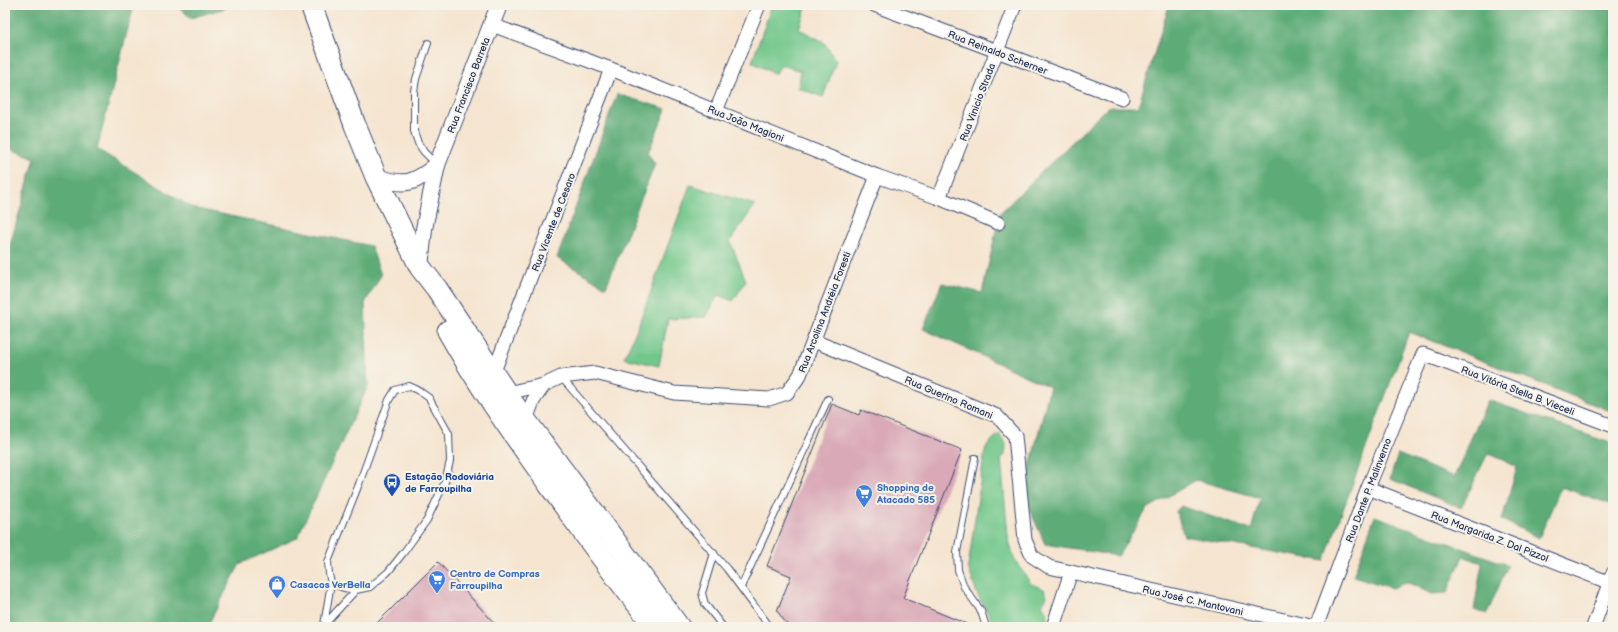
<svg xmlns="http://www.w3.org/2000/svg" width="1618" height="632" viewBox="0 0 1618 632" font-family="'Balsamiq Sans',sans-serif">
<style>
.green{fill:#72c78b;stroke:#467b74}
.forest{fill:#5dac77;stroke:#3c6e6a}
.building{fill:#d9a9b7}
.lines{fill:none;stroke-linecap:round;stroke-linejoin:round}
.service-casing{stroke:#3c4a6f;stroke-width:8}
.minor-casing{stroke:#3c4a6f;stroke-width:15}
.tertiary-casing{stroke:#3c4a6f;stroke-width:18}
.trunk-casing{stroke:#3c4a6f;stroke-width:23}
.service{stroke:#fff;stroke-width:6}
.minor{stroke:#fff;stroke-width:13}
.tertiary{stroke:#fff;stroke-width:16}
.trunk{stroke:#fff;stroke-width:21}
.labels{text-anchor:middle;stroke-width:4;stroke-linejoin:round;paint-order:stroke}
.street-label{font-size:10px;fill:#1b2f5e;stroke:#f7f3e8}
.transit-label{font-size:10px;font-weight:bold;fill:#164399;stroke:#f7f3e8;text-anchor:start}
.shop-label{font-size:10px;font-weight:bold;fill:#366cbe;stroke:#f7f3e8;text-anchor:start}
</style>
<rect width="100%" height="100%" fill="#f7f3e8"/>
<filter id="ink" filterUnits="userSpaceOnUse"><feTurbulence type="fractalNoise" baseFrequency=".025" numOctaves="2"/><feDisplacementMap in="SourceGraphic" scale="8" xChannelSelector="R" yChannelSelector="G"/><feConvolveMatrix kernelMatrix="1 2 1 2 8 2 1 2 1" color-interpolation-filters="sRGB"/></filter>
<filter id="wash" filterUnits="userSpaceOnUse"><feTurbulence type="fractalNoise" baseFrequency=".012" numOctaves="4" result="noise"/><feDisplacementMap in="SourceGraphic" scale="16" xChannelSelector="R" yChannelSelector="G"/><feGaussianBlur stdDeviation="0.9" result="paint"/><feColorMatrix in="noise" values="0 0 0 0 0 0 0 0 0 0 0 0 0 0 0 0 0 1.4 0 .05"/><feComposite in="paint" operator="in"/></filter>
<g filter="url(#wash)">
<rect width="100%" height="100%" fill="#f5e5d0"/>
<g class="green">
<polygon points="772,5 807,5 799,29 824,42 836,61 823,97 798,88 801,71 781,65 775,74 752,62"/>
<polygon points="690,185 755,205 730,241 746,281 733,301 718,295 706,317 668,319 659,366 624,358 637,329"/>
<polygon points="999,434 1006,444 1005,455 1001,458 1008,537 1014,559 1031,584 1044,589 1047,596 1042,605 1048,614 1044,627 989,627 991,619 977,594 968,567 985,450 988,444"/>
</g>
<g class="forest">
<polygon points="5,5 134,5 97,149 193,208 371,246 381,275 365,303 368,386 297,538 240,564 207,627 5,627 5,262 35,158 5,147"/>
<polygon points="176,5 235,5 191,18"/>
<polygon points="1169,5 1613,5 1613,412 1409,332 1324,561 1184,536 1176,511 1181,506 1251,530 1260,498 1196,480 1147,509 1118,556 1045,544 1023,494 1050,387 923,329 942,283 982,293 1000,213 1108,107 1138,107"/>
<polygon points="617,94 666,109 648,153 655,164 606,287 557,258"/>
<polygon points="1488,400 1613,444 1613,505 1561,487 1539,538 1502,520 1517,467 1488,453 1461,508 1390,479 1398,454 1454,477"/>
<polygon points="1375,516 1508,565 1487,614 1474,610 1482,563 1463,556 1447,593 1431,594 1407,582 1392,588 1353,576"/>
</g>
<g id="blocks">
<g class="building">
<polygon points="832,404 859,415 861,410 962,450 903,598 974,627 789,627 777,611 791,576 767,566"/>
<polygon points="438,562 498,627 373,627"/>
</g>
</g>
</g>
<g filter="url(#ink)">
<use href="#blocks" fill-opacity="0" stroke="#3c4a6f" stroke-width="1"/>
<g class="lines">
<g class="service-casing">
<g id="service">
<polyline points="428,43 416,79 414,91 414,131 418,143 424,152 436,164"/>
<polyline points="561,377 727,569 770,627"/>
<polyline points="975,458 957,552 958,570 964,587 981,611 986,627"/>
<polyline points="714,553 702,593 705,604 723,627"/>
<polyline points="331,583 344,588 356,590 370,587 388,572 404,552 427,520 445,482 450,461 449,434 429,398 418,390 409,386 395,390 389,400 359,484 328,562 329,574 331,583 324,625 356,590"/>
<polyline points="741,587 828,399"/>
</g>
</g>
<g class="minor-casing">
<g id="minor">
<polyline points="874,5 1122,98"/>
<polyline points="492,25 611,69 877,176 939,198 998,223"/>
<polyline points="716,111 759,5"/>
<polyline points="939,198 1015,5"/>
<polyline points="814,341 997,416 1015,436 1025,540 1032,556 1049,567 1315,627"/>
<polyline points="493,374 611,69"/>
<polyline points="506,393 544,385 561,377 595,373 674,393 769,399 787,393 800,375 877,176"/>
<polyline points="526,420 533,401 544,385"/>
<polyline points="1368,488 1613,584"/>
<polyline points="1053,627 1071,572"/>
<polyline points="1316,627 1368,488 1423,354 1613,426"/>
<polyline points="1593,627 1613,573"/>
</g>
</g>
<g class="tertiary-casing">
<g id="tertiary">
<path d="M 376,177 C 405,186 413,185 437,165"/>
<polyline points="420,267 424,229 437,165 499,5"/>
</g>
</g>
<g class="trunk-casing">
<g id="trunk">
<polyline points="311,5 355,125 376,177 420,267 437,289 515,406 679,627"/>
<path d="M 448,331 C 478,385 514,435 550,486 C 584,533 618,582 656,627"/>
</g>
</g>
<use href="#service" class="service"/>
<use href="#minor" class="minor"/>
<use href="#tertiary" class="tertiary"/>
<use href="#trunk" class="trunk"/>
</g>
</g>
<defs>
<g id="bus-pin" transform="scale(0.9)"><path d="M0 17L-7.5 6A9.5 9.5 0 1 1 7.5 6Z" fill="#1a4fb4" stroke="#f7f3e8"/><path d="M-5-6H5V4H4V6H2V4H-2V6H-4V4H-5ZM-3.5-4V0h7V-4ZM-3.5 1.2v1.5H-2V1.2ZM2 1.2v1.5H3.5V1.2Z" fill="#fff"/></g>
<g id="supermarket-pin" transform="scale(0.9)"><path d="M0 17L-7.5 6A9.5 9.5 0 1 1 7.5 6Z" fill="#3f7fe0" stroke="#f7f3e8"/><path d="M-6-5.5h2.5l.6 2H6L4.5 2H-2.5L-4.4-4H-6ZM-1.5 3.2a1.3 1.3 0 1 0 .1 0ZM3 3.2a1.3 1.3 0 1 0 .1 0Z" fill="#fff"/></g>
<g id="shop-pin" transform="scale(0.9)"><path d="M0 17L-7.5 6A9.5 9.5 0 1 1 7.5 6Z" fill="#3f7fe0" stroke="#f7f3e8"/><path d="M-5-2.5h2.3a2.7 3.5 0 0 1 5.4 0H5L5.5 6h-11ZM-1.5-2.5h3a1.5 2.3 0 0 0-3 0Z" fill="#fff"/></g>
</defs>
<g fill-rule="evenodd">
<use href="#bus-pin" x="392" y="482"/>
<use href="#supermarket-pin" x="864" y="493"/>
<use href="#supermarket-pin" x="437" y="579"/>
<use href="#shop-pin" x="277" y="584"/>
</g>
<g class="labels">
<g class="street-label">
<text transform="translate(998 52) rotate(21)" y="4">Rua Reinaldo Scherner</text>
<text transform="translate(468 85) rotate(-69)" y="4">Rua Francisco Barreta</text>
<text transform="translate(977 102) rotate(-69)" y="4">Rua Vinicio Strada</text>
<text transform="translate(746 123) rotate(22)" y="4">Rua João Magioni</text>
<text transform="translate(553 222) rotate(-69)" y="4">Rua Vicente de Cesaro</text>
<text transform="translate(824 312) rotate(-69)" y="4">Rua Arcolina Andréia Foresti</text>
<text transform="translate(1518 390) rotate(21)" y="4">Rua Vitória Stella B. Vieceli</text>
<text transform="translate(949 397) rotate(23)" y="4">Rua Guerino Romani</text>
<text transform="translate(1368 490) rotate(-69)" y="4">Rua Dante P. Malinverno</text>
<text transform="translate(1490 536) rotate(21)" y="4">Rua Margarida Z. Dal Pizzol</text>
<text transform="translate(1193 600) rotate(13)" y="4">Rua José C. Mantovani</text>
</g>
<g class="transit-label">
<text x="405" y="480">Estação Rodoviária<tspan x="405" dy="12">de Farroupilha</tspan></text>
</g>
<g class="shop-label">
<text x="877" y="491">Shopping de<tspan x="877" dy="12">Atacado 585</tspan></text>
<text x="450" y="577">Centro de Compras<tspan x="450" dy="12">Farroupilha</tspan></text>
<text x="290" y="588">Casacos VerBella</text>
</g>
</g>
<rect width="1618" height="632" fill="none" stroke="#f7f3e8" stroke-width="20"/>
</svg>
